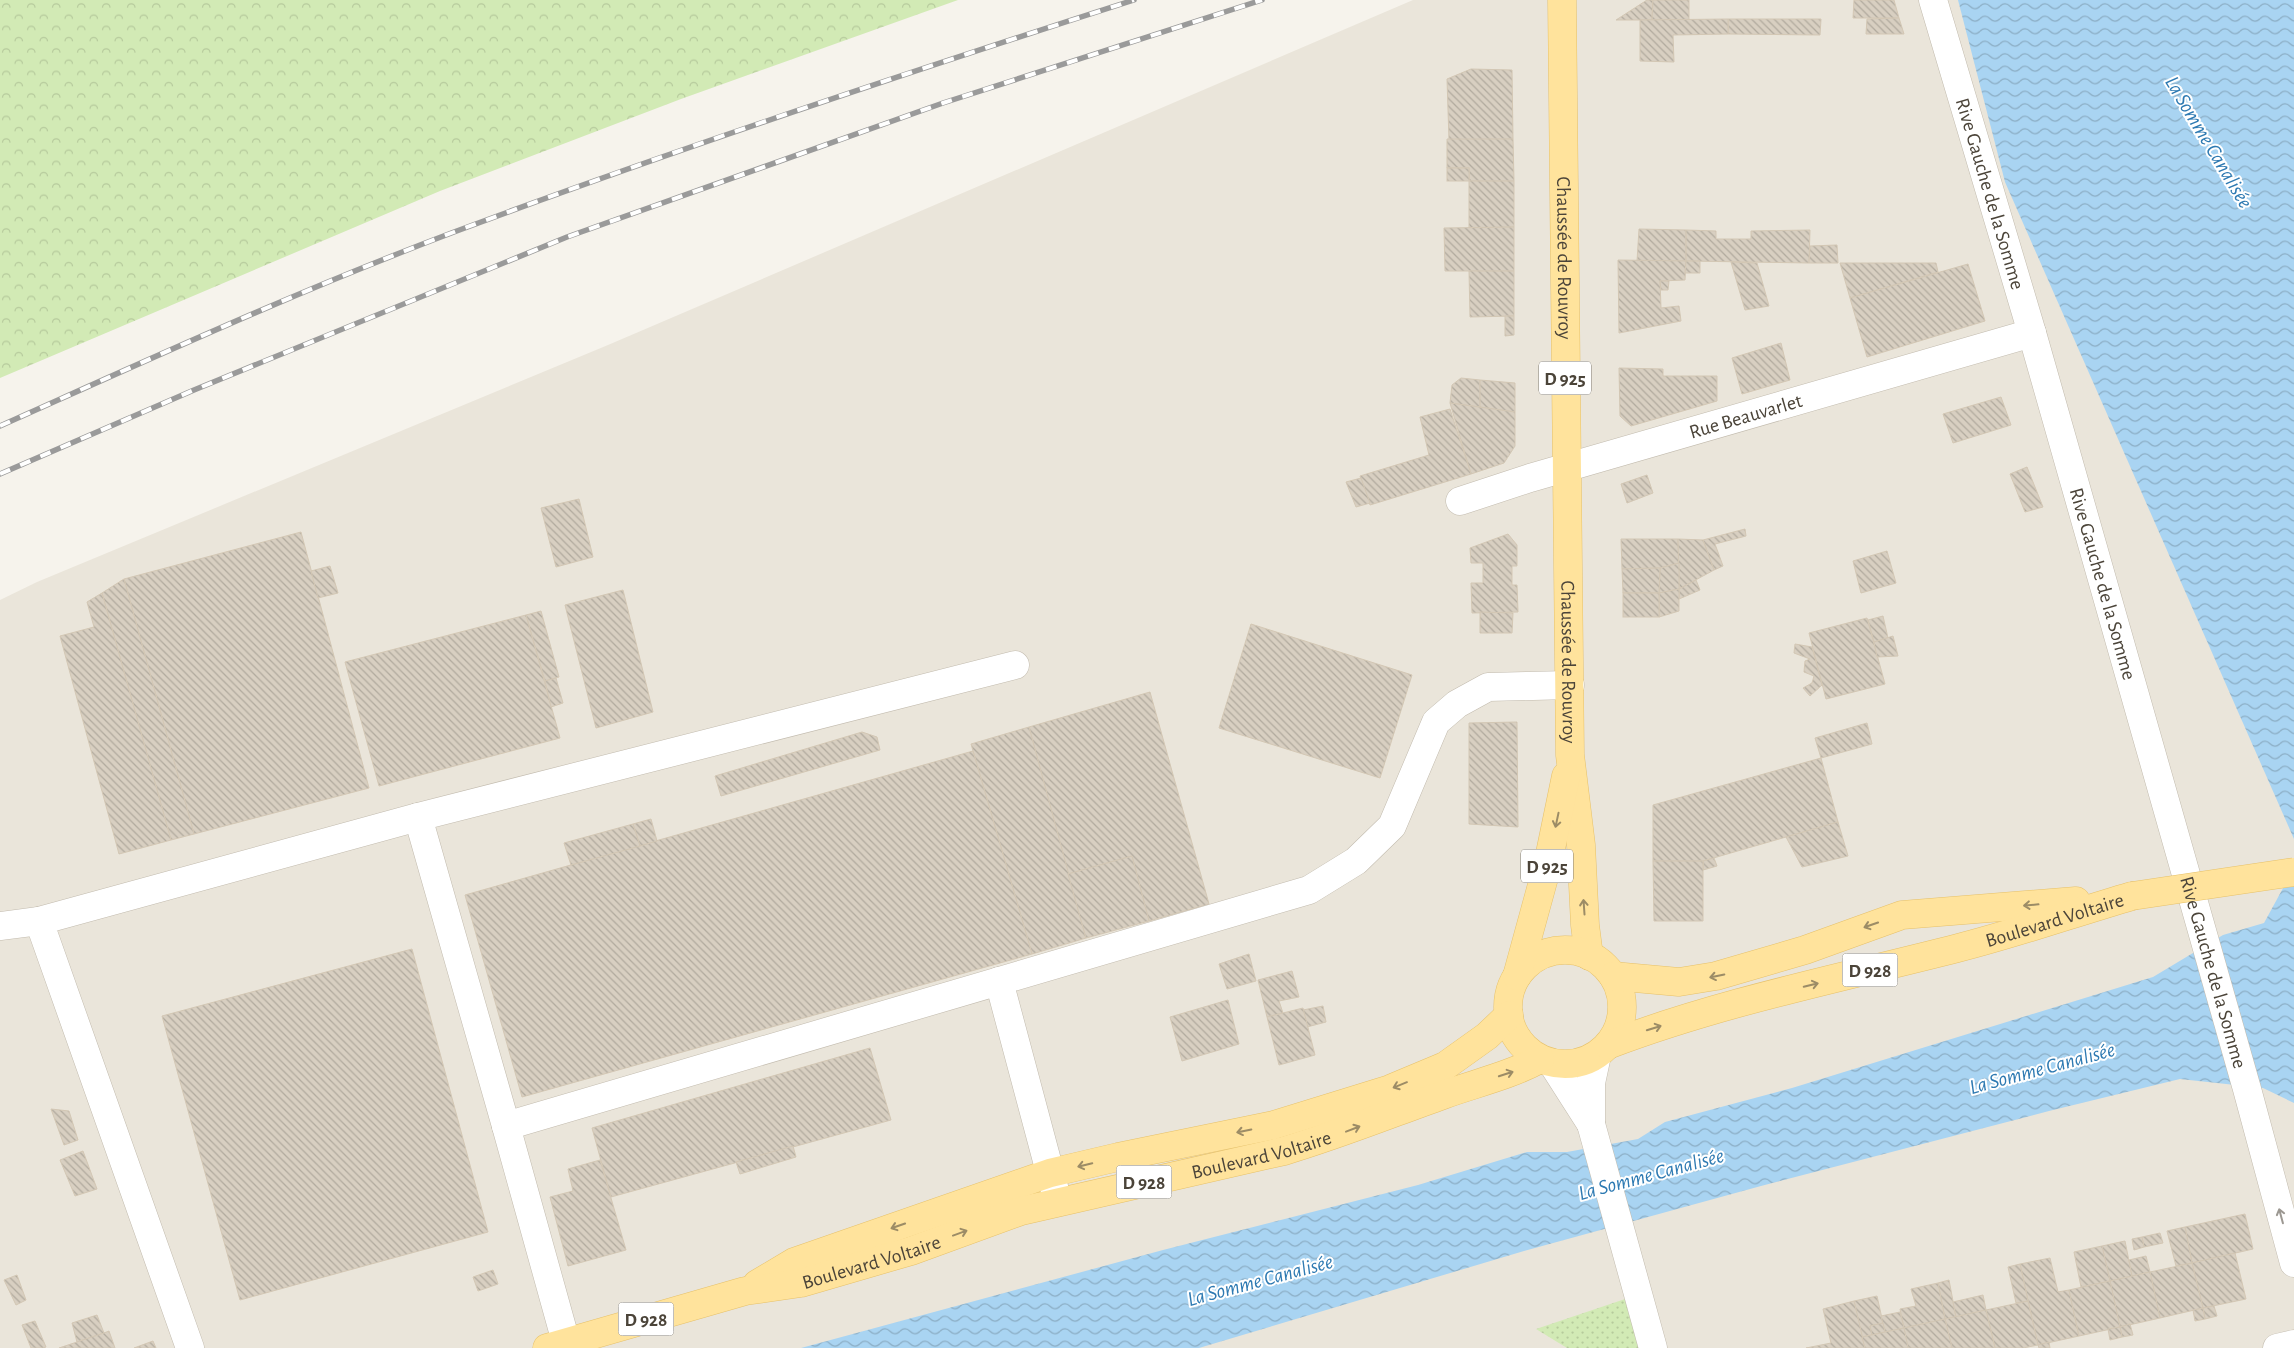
<svg xmlns="http://www.w3.org/2000/svg" width="2294" height="1348" viewBox="0 0 2294 1348" font-family="'Alegreya Sans',sans-serif">
<style>
.residential{fill:#eae5da}
.forest{fill:url(#forest-crowns)}
.park{fill:url(#park-dots)}
.water{fill:url(#water-waves)}
.building{fill:url(#building-back-hatch);stroke:#d3c7b4}
.lines{fill:none;stroke-linecap:round;stroke-linejoin:round}
.minor-casing{stroke:#c2bbae;stroke-width:29}
.major-casing{stroke:#e6c16a;stroke-width:29}
.minor{stroke:#fff;stroke-width:28}
.major{stroke:#ffe39c;stroke-width:28}
.rail-casing{stroke:#9a9a9a;stroke-width:5.5}
.rail{stroke:#fff;stroke-width:4;stroke-dasharray:11;stroke-linecap:butt}
.major-bridge-casing{stroke:#e6c16a;stroke-width:29;stroke-linecap:butt}
.major-bridge{stroke:#ffe39c;stroke-width:28}
.oneway{stroke:#9c8c66}
.oneway2{stroke:#9c9892}
.labels{text-anchor:middle;stroke-width:4;stroke-linejoin:round;paint-order:stroke}
.shield{fill:#fff;stroke:#817c74;stroke-width:1}
.shield-label{font-size:19px;font-weight:bold;fill:#4b4439}
.street-label{font-size:20px;fill:#4b4439;stroke:#fff}
.water-label{font-size:21px;font-style:italic;fill:#2e7ab2;stroke:#fff}
</style>
<defs>
<pattern id="forest-crowns" width="20" height="18" patternUnits="userSpaceOnUse" patternTransform="scale(1.25)"><rect width="20" height="18" fill="#d2eab5"/><path d="M2 6a3 3 0 1 1 6 0M12 15a3 3 0 1 1 6 0" fill="none" stroke="#b6ca9c"/></pattern>
<pattern id="park-dots" width="8" height="8" patternUnits="userSpaceOnUse" patternTransform="scale(1.25)"><rect width="8" height="8" fill="#d2eab5"/><path d="M2 2h.1M6 6h.1" fill="none" stroke="#b6ca9c" stroke-width="1.8" stroke-linecap="round"/></pattern>
<pattern id="water-waves" width="16" height="10" patternUnits="userSpaceOnUse" patternTransform="scale(1.25)"><rect width="16" height="10" fill="#a9d4f2"/><path d="M0 5q4-4 8 0t8 0" fill="none" stroke="#8caec5"/></pattern>
<pattern id="building-back-hatch" width="6" height="6" patternUnits="userSpaceOnUse" patternTransform="scale(1.25)"><rect width="6" height="6" fill="#d8cfc1"/><path d="M-1 5l2 2M0 0l6 6M5-1l2 2" fill="none" stroke="#b1aa9e"/></pattern>
</defs>
<rect width="100%" height="100%" fill="#f6f3ec"/>
<polygon class="residential" points="1413,0 2294,0 2294,1348 0,1348 0,600 37,582 608,345"/>
<polygon class="forest" points="0,0 958,0 681,99 440,191 0,378"/>
<polygon class="park" points="1634,1296 1648,1348 1567,1348 1536,1329"/>
<g class="water">
<polygon points="1958,0 2294,0 2294,839 2005,182"/>
<polygon points="2294,868 2294,1103 2263,1088 2180,1079 2049,1111 1761,1186 1524,1251 1199,1348 801,1348 1163,1250 1418,1185 1527,1152 1567,1152 1638,1139 1665,1122 1792,1088 2153,977 2223,935 2264,923"/>
</g>
<g class="building">
<polygon points="1647,0 1653,0 1652,20 1616,20"/>
<polygon points="1653,0 1689,0 1689,20 1652,20"/>
<polygon points="1854,0 1894,0 1899,18 1853,18"/>
<polygon points="1899,18 1904,34 1866,34 1867,19"/>
<polygon points="1728,19 1821,19 1820,35 1728,34"/>
<polygon points="1728,19 1728,34 1673,35 1674,62 1640,61 1640,20"/>
<polygon points="1471,69 1512,70 1513,139 1449,140 1447,79"/>
<polygon points="1447,139 1513,139 1514,181 1469,181 1469,168 1447,168"/>
<rect x="1447" y="168" width="22" height="13"/>
<polygon points="1469,181 1514,181 1514,227 1469,228"/>
<polygon points="1514,227 1514,271 1445,271 1444,228"/>
<polygon points="1639,229 1686,230 1686,261 1637,261"/>
<polygon points="1686,230 1716,231 1716,239 1751,239 1751,231 1810,230 1809,263 1686,261"/>
<polygon points="1837,245 1838,263 1809,263 1810,246"/>
<polygon points="1618,260 1686,261 1685,280 1660,281 1661,308 1679,306 1681,321 1619,333"/>
<polygon points="1686,261 1700,261 1700,273 1685,273"/>
<polygon points="1731,262 1757,263 1769,306 1745,310"/>
<polygon points="1840,263 1936,263 1938,272 1850,298"/>
<polygon points="1968,264 1985,321 1867,357 1850,298"/>
<polygon points="1469,271 1514,271 1514,316 1470,317"/>
<polygon points="1660,281 1669,281 1668,290 1661,290"/>
<polygon points="1505,316 1514,316 1514,335 1505,336"/>
<polygon points="1781,343 1790,380 1742,394 1732,358"/>
<polygon points="1619,368 1663,369 1663,376 1717,376 1717,401 1631,426 1620,416"/>
<polygon points="1461,378 1480,380 1480,407 1450,403 1452,385"/>
<polygon points="1480,380 1515,383 1515,412 1480,407"/>
<polygon points="2001,397 2011,425 1953,443 1943,414"/>
<polygon points="1450,403 1515,412 1515,446 1504,463 1471,474"/>
<polygon points="1450,409 1471,474 1370,505 1360,476 1429,455 1420,417"/>
<polygon points="2027,467 2043,507 2025,512 2010,474"/>
<polygon points="1647,475 1653,493 1627,503 1621,484"/>
<polygon points="1361,478 1370,503 1356,507 1346,482"/>
<polygon points="579,499 593,557 556,567 541,508"/>
<polygon points="1745,529 1746,536 1715,544 1723,566 1714,570 1703,540"/>
<polygon points="301,532 369,788 194,834 124,579"/>
<polygon points="1508,534 1517,545 1517,566 1512,566 1512,585 1517,585 1518,612 1472,613 1471,583 1483,583 1483,563 1471,563 1470,548"/>
<polygon points="1621,539 1678,539 1679,563 1660,568 1622,569"/>
<polygon points="1678,539 1703,540 1714,570 1679,589"/>
<polygon points="1887,551 1896,583 1861,593 1853,561"/>
<polygon points="1679,563 1679,589 1659,593 1660,568"/>
<polygon points="330,566 338,593 318,598 311,571"/>
<polygon points="1660,568 1659,593 1623,593 1622,569"/>
<polygon points="124,579 194,834 171,840 102,593"/>
<polygon points="1696,580 1700,590 1679,599 1679,589"/>
<polygon points="1679,589 1679,611 1659,617 1659,593"/>
<polygon points="623,590 653,712 596,728 565,605"/>
<polygon points="102,593 171,840 119,854 60,636 94,627 87,602"/>
<rect x="1623" y="593" width="36" height="24"/>
<polygon points="541,611 559,677 545,681 526,615"/>
<polygon points="1480,612 1513,613 1512,633 1480,633"/>
<polygon points="526,615 560,738 379,786 345,662"/>
<polygon points="1883,616 1888,638 1874,642 1868,620"/>
<polygon points="1867,618 1885,684 1826,699 1809,633"/>
<polygon points="1251,624 1412,675 1380,778 1219,728"/>
<polygon points="1893,636 1898,656 1877,657 1874,642"/>
<polygon points="1795,644 1812,647 1822,685 1810,696 1803,688 1812,683 1814,676 1804,672 1805,661 1810,659 1794,653"/>
<polygon points="556,678 563,703 551,707 545,681"/>
<polygon points="1150,692 1209,904 1149,921 1132,856 1068,874 1029,727"/>
<polygon points="1517,722 1518,827 1469,824 1469,723"/>
<polygon points="1867,723 1872,744 1821,758 1815,738"/>
<polygon points="1029,727 1086,938 1032,954 971,744"/>
<polygon points="862,732 877,737 880,750 721,796 715,776"/>
<polygon points="973,751 1032,954 522,1097 465,895"/>
<polygon points="1821,758 1838,822 1703,861 1653,861 1653,805"/>
<polygon points="651,819 657,841 640,846 633,824"/>
<polygon points="1838,822 1848,856 1802,867 1786,837"/>
<polygon points="633,824 640,846 571,865 564,843"/>
<polygon points="1132,856 1149,921 1086,938 1068,874"/>
<polygon points="1714,858 1717,866 1703,870 1703,861"/>
<polygon points="1653,861 1703,861 1703,921 1654,921"/>
<polygon points="412,949 488,1232 240,1300 162,1016"/>
<polygon points="1249,954 1256,981 1227,989 1219,964"/>
<polygon points="1292,971 1299,997 1279,1001 1283,1013 1267,1017 1258,980"/>
<polygon points="1228,1000 1239,1044 1182,1061 1170,1017"/>
<polygon points="1323,1006 1326,1022 1307,1027 1303,1010"/>
<polygon points="1303,1008 1315,1055 1279,1065 1267,1017"/>
<polygon points="870,1048 891,1120 611,1197 592,1128"/>
<polygon points="51,1109 69,1111 78,1140 64,1145"/>
<polygon points="793,1146 796,1157 740,1174 736,1162"/>
<polygon points="83,1151 97,1189 75,1196 60,1160"/>
<polygon points="600,1160 626,1250 568,1266 550,1197 573,1191 568,1169"/>
<polygon points="2245,1214 2253,1249 2192,1263 2185,1227"/>
<polygon points="2185,1227 2192,1263 2176,1266 2167,1231"/>
<polygon points="2160,1233 2163,1243 2144,1247 2142,1237"/>
<polygon points="2142,1237 2144,1247 2134,1250 2132,1239"/>
<polygon points="2125,1241 2132,1276 2110,1281 2102,1246"/>
<polygon points="2102,1246 2110,1281 2081,1287 2074,1252"/>
<polygon points="2235,1253 2246,1299 2203,1308 2192,1263"/>
<polygon points="2146,1256 2150,1272 2132,1276 2129,1260"/>
<polygon points="2050,1258 2058,1292 2069,1290 2079,1336 2038,1345 2020,1264"/>
<polygon points="2192,1263 2203,1308 2160,1318 2150,1272"/>
<polygon points="2020,1264 2028,1301 2016,1303 2008,1267"/>
<polygon points="493,1270 498,1284 478,1291 473,1277"/>
<polygon points="2150,1272 2160,1318 2120,1327 2110,1281"/>
<polygon points="17,1275 26,1300 16,1305 4,1280"/>
<polygon points="1949,1280 1956,1317 1945,1319 1938,1283"/>
<polygon points="2110,1281 2120,1327 2079,1336 2069,1290"/>
<polygon points="1938,1283 1945,1319 1904,1328 1900,1309 1916,1306 1911,1289"/>
<polygon points="1983,1295 1986,1310 1956,1317 1953,1302"/>
<polygon points="1877,1296 1883,1323 1870,1326 1872,1335 1862,1337 1854,1301"/>
<polygon points="1854,1301 1865,1348 1806,1348 1831,1343 1823,1309"/>
<polygon points="2028,1301 2038,1345 2023,1348 1995,1348 1986,1310"/>
<polygon points="2214,1306 2217,1316 2205,1319 2203,1308"/>
<polygon points="2203,1308 2205,1319 2195,1321 2193,1310"/>
<polygon points="1986,1310 1995,1348 1952,1348 1945,1319"/>
<polygon points="1900,1312 1904,1328 1885,1332 1881,1316"/>
<polygon points="97,1315 104,1333 77,1342 72,1323"/>
<polygon points="1945,1319 1952,1348 1908,1348 1904,1328"/>
<polygon points="35,1321 46,1347 43,1348 31,1348 22,1325"/>
<polygon points="1883,1323 1885,1332 1872,1335 1870,1326"/>
<polygon points="2130,1324 2133,1335 2122,1337 2120,1327"/>
<polygon points="2120,1327 2122,1337 2110,1340 2108,1329"/>
<polygon points="1904,1328 1908,1348 1865,1348 1862,1337"/>
<polygon points="109,1331 115,1348 59,1348 104,1333"/>
<polygon points="153,1341 156,1348 134,1348"/>
<polygon points="2049,1342 2050,1348 2039,1348 2038,1345"/>
</g>
<g class="lines">
<g class="minor-casing">
<g id="minor">
<path id="s1" d="M 1933,0 L 2032,333 L 2247,1089 L 2294,1263"/>
<path id="s2" d="M 1460,501 L 1530,478 L 2032,333"/>
<polyline points="0,926 39,921"/>
<polyline points="999,981 1058,1202"/>
<polyline points="1597,1055 1591,1083 1591,1124 1653,1348"/>
<polyline points="1552,1063 1591,1124"/>
<polyline points="506,1126 418,817 1015,665"/>
<polyline points="566,1342 506,1126 1309,890 1356,861 1392,826 1436,722 1457,704 1488,687 1570,685"/>
<polyline points="190,1348 39,921 418,817"/>
<polyline points="2277,1348 2294,1344"/>
</g>
</g>
<g class="major-casing">
<g id="major">
<path id="s3" d="M 1562,0 L 1570,755 L 1581,845 L 1585,925 L 1589,956"/>
<circle cx="1565" cy="1007" r="57"/>
<polyline points="1517,976 1548,863 1566,776"/>
<polyline points="1613,976 1679,982 1716,976 1805,950 1902,915 2076,901"/>
<path id="s4" d="M 1608,1045 C 1721,1002 1841,978 1958,948 C 2017,933 2074,913 2132,896"/>
<polyline points="757,1284 794,1262 1050,1173 1118,1157 1274,1125 1390,1089 1445,1066 1487,1036 1509,1015"/>
<path id="s5" d="M 547,1348 L 745,1291 L 801,1283 L 911,1251 L 1021,1211 L 1284,1151 C 1338,1135 1390,1114 1443,1095 C 1476,1083 1509,1076 1540,1059"/>
</g>
</g>
<use href="#minor" class="minor"/>
<use href="#major" class="major"/>
<g class="rail-casing">
<g id="rail">
<path d="M 0,426 C 150,359 300,290 454,232 C 679,148 906,73 1134,0"/>
<polyline points="0,474 194,390 567,237 943,103 1262,0"/>
</g>
</g>
<use href="#rail" class="rail"/>
<g class="major-bridge-casing">
<polyline id="major-bridge" points="2132,896 2294,872"/>
</g>
<use href="#major-bridge" class="major-bridge"/>
</g>
<defs><path id="oneway-shaft" d="M-6 0H5M1.5-3L5.5 0L1.5 3" fill="none" stroke-width="1.6" stroke-linecap="round" stroke-linejoin="round" transform="scale(1.25)"/></defs>
<g class="oneway">
<use href="#oneway-shaft" transform="translate(1557 820) rotate(102)"/>
<use href="#oneway-shaft" transform="translate(2031 905) rotate(175)"/>
<use href="#oneway-shaft" transform="translate(1584 907) rotate(-94)"/>
<use href="#oneway-shaft" transform="translate(1871 925) rotate(161)"/>
<use href="#oneway-shaft" transform="translate(1717 976) rotate(168)"/>
<use href="#oneway-shaft" transform="translate(1811 985) rotate(-14)"/>
<use href="#oneway-shaft" transform="translate(1654 1028) rotate(-17)"/>
<use href="#oneway-shaft" transform="translate(1506 1074) rotate(-18)"/>
<use href="#oneway-shaft" transform="translate(1400 1085) rotate(158)"/>
<use href="#oneway-shaft" transform="translate(1353 1129) rotate(-21)"/>
<use href="#oneway-shaft" transform="translate(1244 1131) rotate(168)"/>
<use href="#oneway-shaft" transform="translate(1085 1165) rotate(166)"/>
<use href="#oneway-shaft" transform="translate(898 1226) rotate(161)"/>
<use href="#oneway-shaft" transform="translate(960 1233) rotate(-20)"/>
</g>
<use class="oneway2" href="#oneway-shaft" transform="translate(2281 1216) rotate(-105)"/>
<g class="labels">
<g class="shield">
<rect x="1539" y="361.5" width="52" height="33" rx="4"/>
<rect x="1521" y="849.5" width="52" height="33" rx="4"/>
<rect x="1842.5" y="953.5" width="55" height="33" rx="4"/>
<rect x="1116.5" y="1165.5" width="55" height="33" rx="4"/>
<rect x="618.5" y="1302.5" width="55" height="33" rx="4"/>
</g>
<g class="shield-label">
<text x="1565" y="385">D 925</text>
<text x="1547" y="873">D 925</text>
<text x="1870" y="977">D 928</text>
<text x="1144" y="1189">D 928</text>
<text x="646" y="1326">D 928</text>
</g>
<g class="street-label">
<text dy="7" stroke="none"><textPath href="#s1" startOffset="202">Rive Gauche de la Somme</textPath></text>
<text dy="7" stroke="none"><textPath href="#s3" startOffset="258">Chaussée de Rouvroy</textPath></text>
<text dy="7" stroke="none"><textPath href="#s2" startOffset="298">Rue Beauvarlet</textPath></text>
<text dy="7" stroke="none"><textPath href="#s1" startOffset="608">Rive Gauche de la Somme</textPath></text>
<text dy="7" stroke="none"><textPath href="#s3" startOffset="662">Chaussée de Rouvroy</textPath></text>
<text dy="7" stroke="none"><textPath href="#s4" startOffset="464">Boulevard Voltaire</textPath></text>
<text dy="7" stroke="none"><textPath href="#s1" startOffset="1012">Rive Gauche de la Somme</textPath></text>
<text dy="7" stroke="none"><textPath href="#s5" startOffset="741">Boulevard Voltaire</textPath></text>
<text dy="7" stroke="none"><textPath href="#s5" startOffset="336">Boulevard Voltaire</textPath></text>
</g>
<g class="water-label">
<text transform="translate(2209 142) rotate(59)" y="7">La Somme Canalisée</text>
<text transform="translate(2042 1068) rotate(-15)" y="7">La Somme Canalisée</text>
<text transform="translate(1651 1174) rotate(-15)" y="7">La Somme Canalisée</text>
<text transform="translate(1260 1280) rotate(-15)" y="7">La Somme Canalisée</text>
</g>
</g>
</svg>
